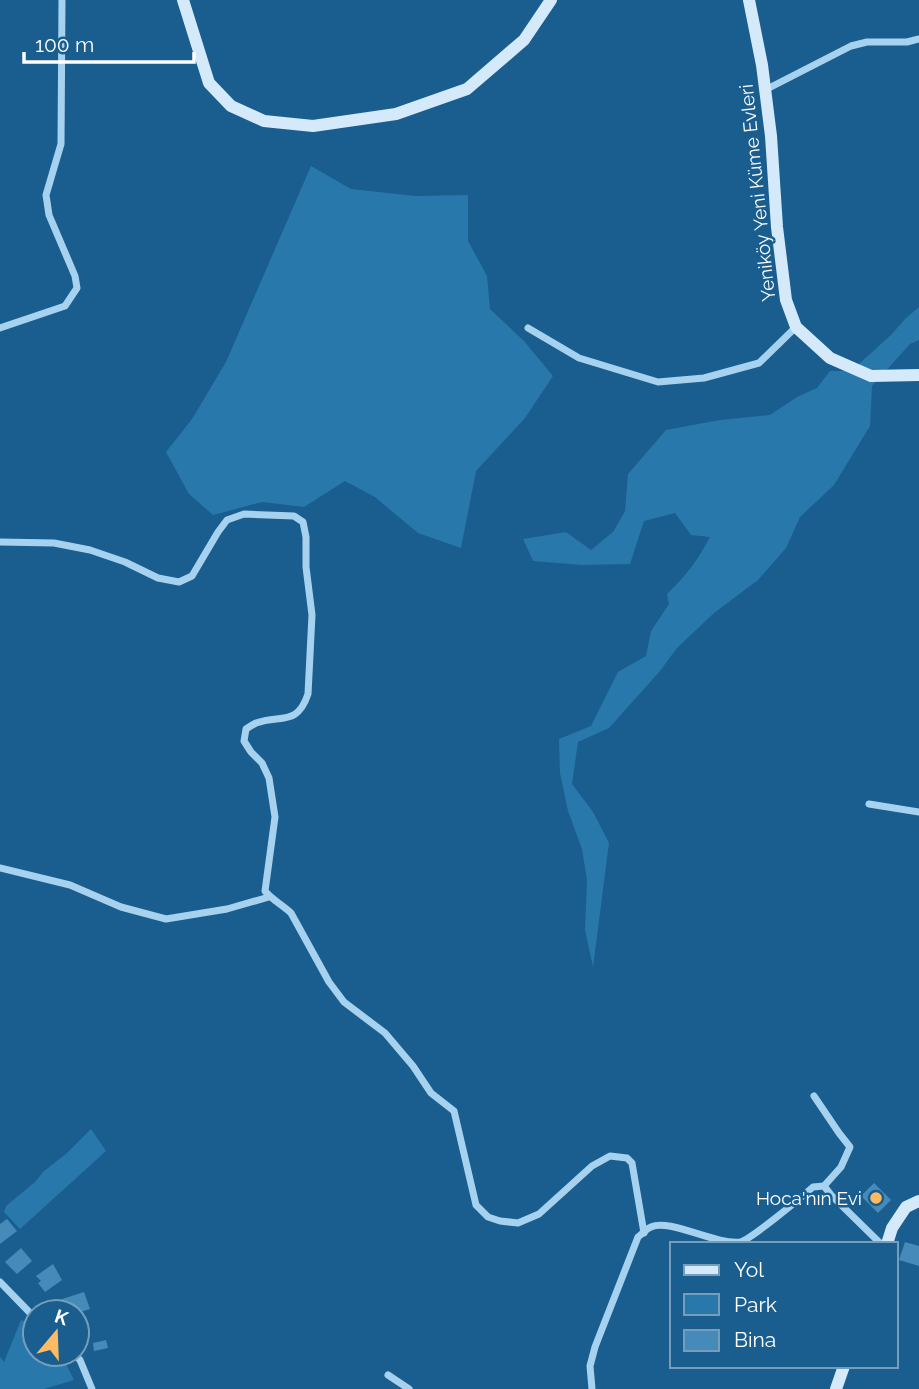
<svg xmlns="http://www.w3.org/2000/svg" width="919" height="1389" viewBox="0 0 919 1389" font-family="Raleway,sans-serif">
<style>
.green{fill:#2978ac}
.building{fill:#468ab9}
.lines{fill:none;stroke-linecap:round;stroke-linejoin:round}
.street{stroke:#a7d2ef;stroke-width:7}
.secondary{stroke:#d4eafa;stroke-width:12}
.poi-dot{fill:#ffbb64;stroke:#195e8f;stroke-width:2.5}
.labels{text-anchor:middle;stroke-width:5;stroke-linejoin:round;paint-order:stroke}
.street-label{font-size:19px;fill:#fff;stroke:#195e8f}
.poi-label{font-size:19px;fill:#fff;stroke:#195e8f;text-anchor:end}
</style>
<rect width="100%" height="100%" fill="#195e8f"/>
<g class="green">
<polygon points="311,166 351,189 415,196 468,195 468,241 487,276 490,309 524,341 553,376 525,418 476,471 461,548 418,533 375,497 345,481 304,507 262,502 213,515 189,494 166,452 192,419 226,362"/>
<path d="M 919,307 L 919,340 L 910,344 L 872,386 L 870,426 L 834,485 L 800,517 L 786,548 L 758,580 L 714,613 L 677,648 L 660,671 L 609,728 L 578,742 L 572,784 L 593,812 L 609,843 L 593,967 L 585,930 L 587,880 L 582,849 L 568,811 L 560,773 L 559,739 L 591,726 L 618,672 L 646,656 L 651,631 L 669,604 L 667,594 C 686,576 698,560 710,537 L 691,535 L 675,513 L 644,521 L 630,564 L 582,565 L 533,561 L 523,539 L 566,532 L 591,550 L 613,532 L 625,511 L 628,474 L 666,430 L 720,420 L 770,415 L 797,397 L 817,388 L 830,371 L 851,371 L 891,335 L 905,319 Z"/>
<polygon points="91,1129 106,1151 20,1229 4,1212 6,1206 35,1182 43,1172 67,1153"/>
<polygon points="21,1320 35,1325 35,1354 61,1354 74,1380 44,1389 0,1389 0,1357 4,1362"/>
</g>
<g class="building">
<polygon points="874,1183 891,1200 878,1213 861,1196"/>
<polygon points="7,1219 17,1231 0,1244 0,1224"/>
<polygon points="905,1242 919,1246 919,1266 899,1260"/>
<polygon points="21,1248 32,1261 17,1274 5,1262"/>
<polygon points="53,1264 62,1280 45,1292 38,1283 41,1281 36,1276"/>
<polygon points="84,1292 90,1309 77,1313 62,1312 59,1300"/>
<polygon points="106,1340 108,1348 94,1351 93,1343"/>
</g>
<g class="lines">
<g class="street">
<polyline points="765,90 851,46 867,42 907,42 919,39"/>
<polyline points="0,328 65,306 77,288 75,276 49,215 46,195 61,144 62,0"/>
<polyline points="528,328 579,358 658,382 704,378 759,363 796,327"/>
<path d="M 0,542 L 54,543 L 90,550 L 125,562 L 158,578 L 179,582 L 192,576 L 218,532 L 227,520 L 244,514 L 294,516 L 303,522 L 306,537 L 306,567 L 312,615 L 308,694 C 297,727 280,714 256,723 C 252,725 249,727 246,729 L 244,741 L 251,752 L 262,763 L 269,778 L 275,817 L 265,891 C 272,900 283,905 291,913 L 329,982 L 344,1002 L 385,1033 L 413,1066 L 431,1093 L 454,1111 L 476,1205 L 488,1217 L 500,1221 L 518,1223 L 539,1214 L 592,1166 L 610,1156 L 627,1158 L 632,1163 L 644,1233"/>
<polyline points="869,804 919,812"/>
<polyline points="0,868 70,885 121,907 166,919 227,909 269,897"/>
<polyline points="814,1096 839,1133 850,1147 841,1167 824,1186"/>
<polyline points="0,1282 35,1318"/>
<polyline points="74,1354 80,1360 92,1389"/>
<polyline points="388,1375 409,1389"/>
<path d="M 592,1389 L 590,1366 L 595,1347 L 638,1237 C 642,1234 646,1229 651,1227 C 669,1218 715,1245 740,1242 C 750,1240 802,1197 813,1187 L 824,1186 L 831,1195 L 881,1244"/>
</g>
<g class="secondary">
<polyline points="183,0 209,83 231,106 264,121 313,126 396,114 467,89 524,40 551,0"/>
<polyline points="749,0 762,65 771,136 777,227 786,300 796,327 830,358 871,376 919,375"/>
<polyline points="887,1244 892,1228 906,1207 919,1201"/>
<polyline points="836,1389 844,1366"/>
</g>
</g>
<circle class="poi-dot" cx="876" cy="1198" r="7"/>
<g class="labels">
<g class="street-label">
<text transform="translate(757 193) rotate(-96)" y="7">Yeniköy Yeni Küme Evleri</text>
</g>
<g class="poi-label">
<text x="862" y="1205">Hoca'nın Evi</text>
</g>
</g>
<rect x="670" y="1242" width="228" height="126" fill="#195e8f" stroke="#759ebc" stroke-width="2"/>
<rect x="684" y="1265" width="35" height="10" fill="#d4eafa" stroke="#759ebc" stroke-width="2"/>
<text x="734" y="1277" font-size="21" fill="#ffffff">Yol</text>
<rect x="684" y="1294" width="35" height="21" fill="#2978ac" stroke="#759ebc" stroke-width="2"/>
<text x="734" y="1312" font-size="21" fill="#ffffff">Park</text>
<rect x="684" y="1330" width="35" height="21" fill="#468ab9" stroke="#759ebc" stroke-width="2"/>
<text x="734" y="1347" font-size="21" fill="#ffffff">Bina</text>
<g transform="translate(56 1333) rotate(19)"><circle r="33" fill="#195e8f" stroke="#759ebc" stroke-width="2"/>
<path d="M0-5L12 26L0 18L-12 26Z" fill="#ffbb64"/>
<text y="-10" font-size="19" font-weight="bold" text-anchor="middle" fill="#ffffff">K</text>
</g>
<path d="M24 52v10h170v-10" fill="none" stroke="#ffffff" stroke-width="3.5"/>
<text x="35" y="52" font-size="21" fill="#ffffff" stroke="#195e8f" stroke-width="5" paint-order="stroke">100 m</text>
</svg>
